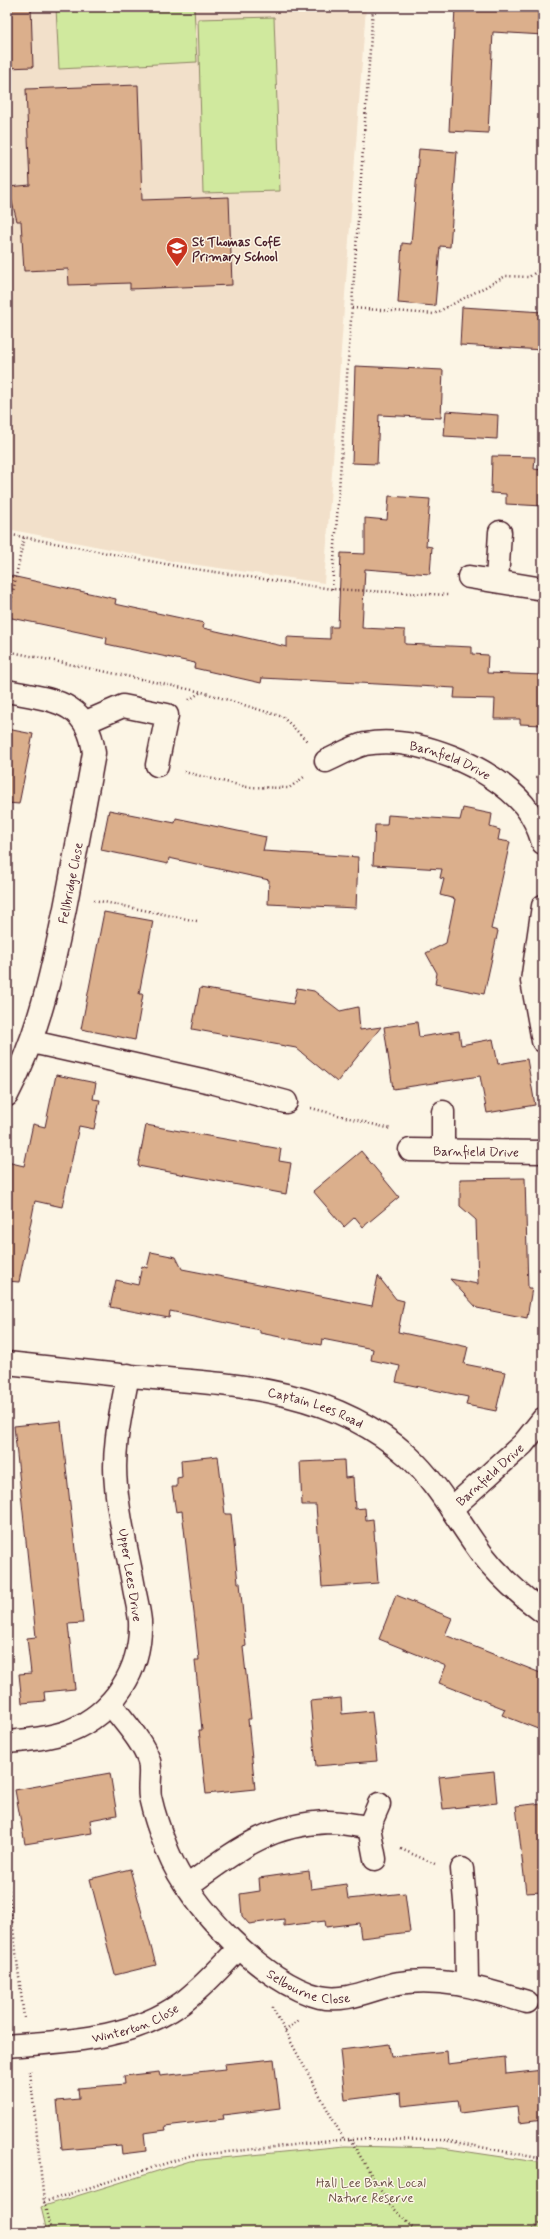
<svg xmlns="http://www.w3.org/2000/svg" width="550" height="2239" viewBox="0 0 550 2239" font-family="Mynerve,sans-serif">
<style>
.built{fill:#f2e0ca}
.green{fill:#d0e99e;stroke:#8d8464}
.building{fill:#dbaf8c;stroke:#4a1f2b}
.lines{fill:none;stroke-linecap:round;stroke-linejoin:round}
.minor-casing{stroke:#4a1f2b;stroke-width:25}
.path{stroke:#4a1f2b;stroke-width:2.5;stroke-dasharray:1 3;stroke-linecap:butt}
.minor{stroke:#fcf5e5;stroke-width:22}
.labels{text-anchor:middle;stroke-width:3;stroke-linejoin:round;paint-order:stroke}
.poi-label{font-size:13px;font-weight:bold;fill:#4a1f2b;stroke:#fcf5e5;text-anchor:start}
.street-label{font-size:13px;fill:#4a1f2b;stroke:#fcf5e5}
.park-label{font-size:13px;fill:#6c5248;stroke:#fcf5e5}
</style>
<rect width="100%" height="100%" fill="#fcf5e5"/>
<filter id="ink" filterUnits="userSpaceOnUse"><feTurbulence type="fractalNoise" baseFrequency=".025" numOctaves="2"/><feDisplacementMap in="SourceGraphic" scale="8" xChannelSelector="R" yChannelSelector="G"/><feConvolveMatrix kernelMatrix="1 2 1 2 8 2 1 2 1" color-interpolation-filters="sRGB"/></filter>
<g filter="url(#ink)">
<polygon class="built" points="7,7 366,7 324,583 177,562 7,529"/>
<g class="green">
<polygon points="56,7 194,7 197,62 59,69"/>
<polygon points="274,17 280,191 203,193 198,19"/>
<polygon points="345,2146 442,2148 543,2163 543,2232 47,2232 41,2207 190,2161"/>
</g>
<g class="building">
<polygon points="7,7 31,7 33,67 7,68"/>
<polygon points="455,7 543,10 543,35 493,32 488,133 449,131"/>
<polygon points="138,85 142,200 229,197 232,285 130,289 130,283 69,285 68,269 24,271 21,221 17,221 8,187 30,185 26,89"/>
<polygon points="419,149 457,152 450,247 440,246 435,306 398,303 402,243 411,244"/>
<polygon points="462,307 543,312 543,350 460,345"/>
<polygon points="355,366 443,370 441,418 379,415 377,464 352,463"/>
<polygon points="446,411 498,415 497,439 444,436"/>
<polygon points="492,456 535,457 534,469 543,470 543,506 506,504 506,494 491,493"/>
<polygon points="389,496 430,499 426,546 432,547 430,574 365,569 362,628 405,630 405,644 472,647 472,654 488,655 487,673 543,675 543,725 520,724 520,719 494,719 495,699 454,698 455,688 262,678 261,683 194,668 195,663 106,644 107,638 7,617 7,575 116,599 115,604 204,623 203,628 287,647 287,637 330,639 330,627 338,627 341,553 365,554 365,518 387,520"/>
<polygon points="7,729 33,734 19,804 7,803"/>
<polygon points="463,808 492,814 490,827 500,830 498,840 510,842 491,929 498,931 484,994 435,984 437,973 426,953 446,943 455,899 440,895 444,879 440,878 442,869 373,865 375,825 387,825 388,815 460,820"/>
<polygon points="109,810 175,823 176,818 266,837 263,851 358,857 356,908 268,904 269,880 169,858 168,864 101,850"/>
<polygon points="104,912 153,921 139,994 143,994 135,1040 81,1029"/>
<polygon points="200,988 293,1004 297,988 314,991 340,1011 358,1007 360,1030 381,1027 337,1082 296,1048 192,1029"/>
<polygon points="417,1022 419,1037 459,1031 461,1045 493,1039 498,1064 527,1059 535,1105 487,1113 480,1076 393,1089 384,1027"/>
<polygon points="56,1075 96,1083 93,1099 100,1100 94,1129 79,1126 62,1207 35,1201 19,1282 7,1281 7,1162 24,1166 33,1124 45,1127"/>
<polygon points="146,1125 281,1149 279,1161 291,1163 286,1194 138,1166"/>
<polygon points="361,1151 399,1197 363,1227 355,1217 344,1227 313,1191"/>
<polygon points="525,1178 528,1288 532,1288 527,1318 477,1308 450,1279 478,1284 476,1220 460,1206 460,1179"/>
<polygon points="151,1252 176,1257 182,1269 372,1306 378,1276 396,1299 404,1301 398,1332 468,1347 464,1364 505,1372 496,1411 466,1405 468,1397 396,1382 400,1366 371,1360 373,1349 322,1339 321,1345 260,1333 260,1330 170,1311 169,1318 110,1307 116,1280 138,1285 142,1266 147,1268"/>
<polygon points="61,1421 83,1623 68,1624 75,1689 44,1692 45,1701 22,1703 19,1674 31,1673 27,1638 36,1637 14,1426"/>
<polygon points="218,1456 225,1514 231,1514 238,1583 240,1583 246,1646 243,1647 251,1719 248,1719 255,1789 206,1794 199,1730 202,1730 195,1660 199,1660 196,1630 182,1511 176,1512 172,1487 177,1487 177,1478 182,1477 181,1460"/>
<polygon points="344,1460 345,1478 353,1477 355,1509 365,1508 366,1520 373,1519 378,1583 322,1587 316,1505 302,1505 300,1462"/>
<polygon points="396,1595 452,1618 445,1635 543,1674 543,1731 502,1715 505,1709 439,1683 446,1666 379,1639"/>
<polygon points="341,1698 342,1714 372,1711 377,1761 316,1766 310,1701"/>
<polygon points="494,1771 497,1803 443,1809 439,1777"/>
<polygon points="110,1773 117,1815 90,1820 92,1833 25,1844 15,1790"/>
<polygon points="543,1803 543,1892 526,1893 516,1806"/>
<polygon points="130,1869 156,1965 115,1975 90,1879"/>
<polygon points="309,1871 311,1889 346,1884 348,1899 405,1893 410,1932 361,1938 359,1923 326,1927 325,1921 284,1926 284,1919 249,1924 242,1916 240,1894 260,1891 259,1878"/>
<polygon points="389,2044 391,2057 447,2051 448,2064 505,2057 506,2074 543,2070 543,2120 519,2123 517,2106 460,2113 458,2100 402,2106 401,2093 345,2100 340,2050"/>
<polygon points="274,2059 280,2108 223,2115 224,2119 165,2126 166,2130 144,2133 146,2151 122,2154 121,2145 62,2150 57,2101 79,2099 78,2088 125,2084 124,2076 159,2072 160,2076 225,2069 224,2064"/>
</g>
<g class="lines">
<g class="minor-casing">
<g id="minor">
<polyline points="469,577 543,589"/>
<polyline points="497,581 500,532"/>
<path d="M 7,691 C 51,700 88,700 94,753 C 85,804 75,856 65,908 C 52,972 38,1037 7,1095"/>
<polyline points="86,722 123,706 167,715 157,765"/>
<path id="s1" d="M 326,761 C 338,756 352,747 365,744 C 416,735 491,766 524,805 C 533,816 539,830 543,843"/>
<polyline points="543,906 532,981 543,1041"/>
<polyline points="32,1042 211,1082 286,1102"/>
<polyline points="443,1112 443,1151"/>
<path id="s2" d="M 410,1150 L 543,1152"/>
<path id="s3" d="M 7,1363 C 48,1367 88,1372 129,1376 C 227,1384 330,1386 408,1456 C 438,1483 458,1522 482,1554 C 499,1576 520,1595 543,1612"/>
<path id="s4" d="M 451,1509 L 523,1444 L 543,1419"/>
<path id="s5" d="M 110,1703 C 123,1721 142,1740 149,1761 C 152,1772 148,1786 150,1797 C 154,1815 161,1835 168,1852 C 189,1905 264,1984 320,1997 C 348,2003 373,1988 399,1983 C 444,1976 485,1990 527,2002"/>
<path d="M 7,1742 C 28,1740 50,1738 69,1731 C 114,1713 142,1669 140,1621 C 139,1610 136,1599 134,1588 C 128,1554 119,1520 116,1486 C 112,1448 121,1413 128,1375"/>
<polyline points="375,1859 369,1827 379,1804"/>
<polyline points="462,1869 466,1912 467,1984"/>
<path d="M 187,1886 C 235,1852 267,1824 329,1822 C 342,1822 356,1826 369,1827"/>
<path id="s6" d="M 7,2046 C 68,2041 130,2040 182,2003 C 203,1987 221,1967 239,1948"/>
</g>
</g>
<g class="path">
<polyline points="352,308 434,314 506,276 529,277 543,267"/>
<polyline points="7,534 181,567 332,589 448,595"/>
<polyline points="332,589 373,7"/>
<polyline points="7,621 24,537"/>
<polyline points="7,651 202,692 283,717 308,742"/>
<polyline points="189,700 201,692"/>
<polyline points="184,772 247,787 289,788 304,777"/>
<polyline points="536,777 543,774"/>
<polyline points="94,900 197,921"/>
<polyline points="311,1108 391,1129"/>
<polyline points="401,1849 435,1864"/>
<polyline points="7,1878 24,2018"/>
<polyline points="272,2007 344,2140"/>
<polyline points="285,2031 300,2019"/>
<polyline points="30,2071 44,2202 51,2232"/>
<polyline points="350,2139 387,2201 416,2232"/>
<polyline points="44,2202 189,2156 350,2139 444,2140 543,2159"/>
<polyline points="530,2232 543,2221"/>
</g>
<use href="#minor" class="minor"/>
</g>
</g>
<defs>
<g id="school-pin" transform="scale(1.15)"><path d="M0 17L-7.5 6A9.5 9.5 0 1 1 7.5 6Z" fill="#c8321e" stroke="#fcf5e5"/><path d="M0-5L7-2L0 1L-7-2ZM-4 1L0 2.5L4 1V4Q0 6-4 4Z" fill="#fff"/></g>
</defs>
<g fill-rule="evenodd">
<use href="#school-pin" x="177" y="248"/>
</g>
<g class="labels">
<g class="poi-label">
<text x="192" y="246">St Thomas CofE<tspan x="192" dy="15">Primary School</tspan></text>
</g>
<g class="street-label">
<text dy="5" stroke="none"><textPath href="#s1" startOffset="131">Barnfield Drive</textPath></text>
<text transform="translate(70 883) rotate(-79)" y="5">Fellbridge Close</text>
<text dy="5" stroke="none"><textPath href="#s2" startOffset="66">Barnfield Drive</textPath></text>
<text dy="5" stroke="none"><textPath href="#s3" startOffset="313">Captain Lees Road</textPath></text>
<text dy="5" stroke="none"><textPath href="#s4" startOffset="52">Barnfield Drive</textPath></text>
<text transform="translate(131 1575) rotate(81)" y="5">Upper Lees Drive</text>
<text dy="5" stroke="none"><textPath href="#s5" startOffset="366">Selbourne Close</textPath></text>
<text dy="5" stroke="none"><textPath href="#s6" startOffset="131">Winterton Close</textPath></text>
</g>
<g class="park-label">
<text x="371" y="2187">Hall Lee Bank Local<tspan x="371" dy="15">Nature Reserve</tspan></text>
</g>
</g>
<rect width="550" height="2239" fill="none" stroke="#fcf5e5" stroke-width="24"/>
<rect x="12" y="12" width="526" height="2215" fill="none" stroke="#4a1f2b" stroke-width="1.5" filter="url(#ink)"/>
</svg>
